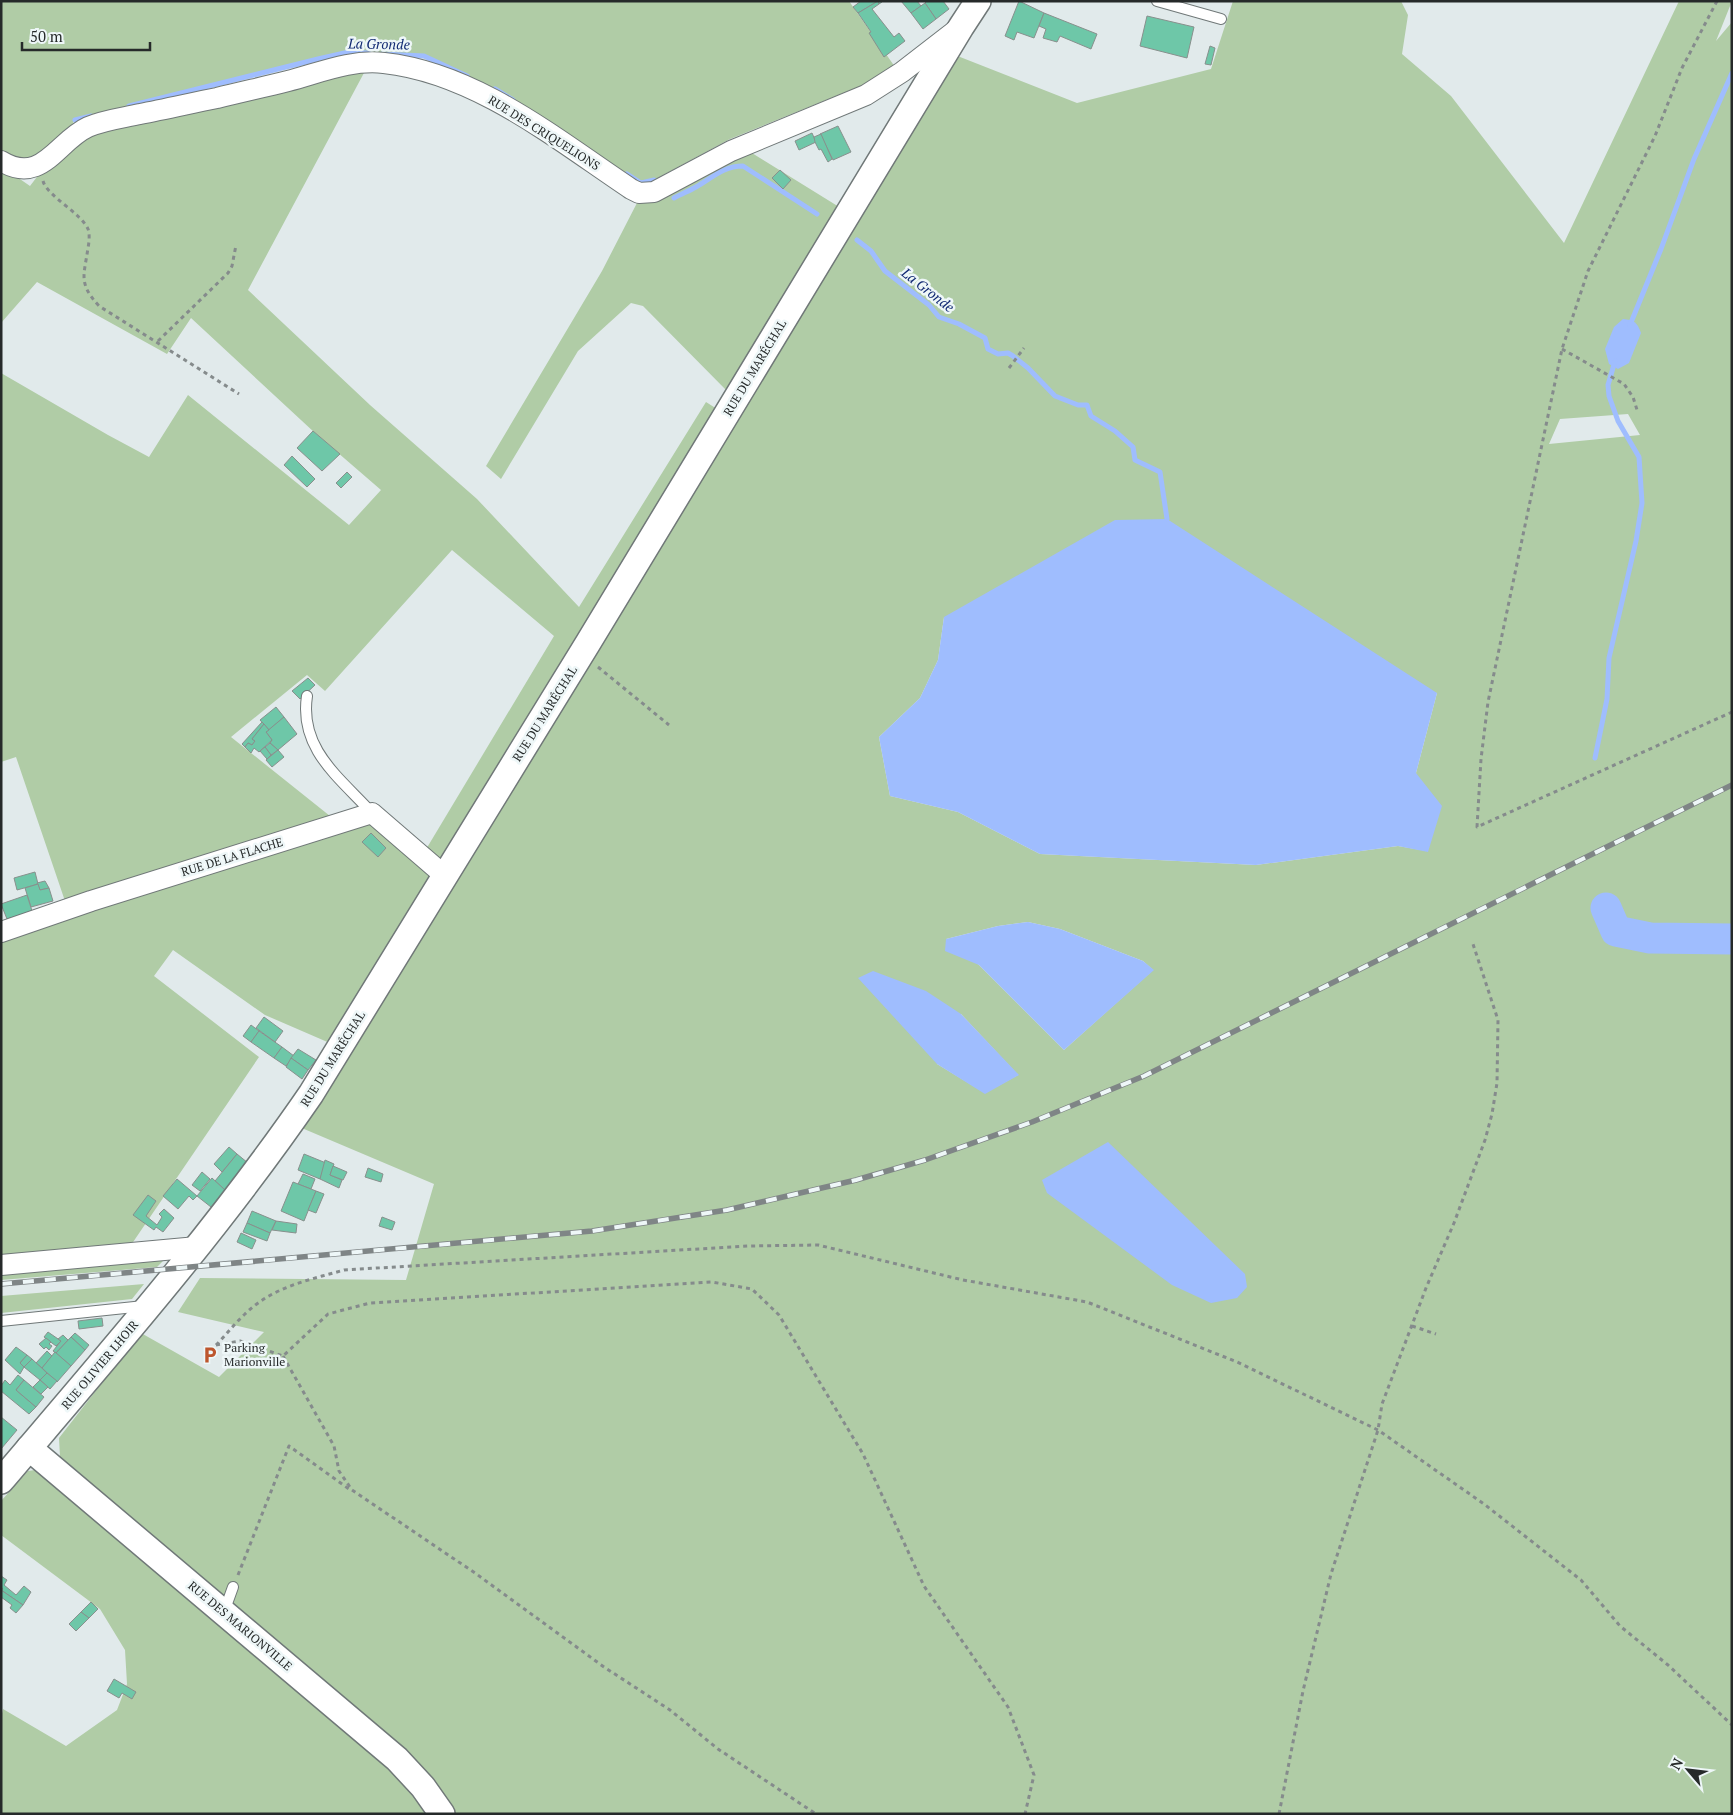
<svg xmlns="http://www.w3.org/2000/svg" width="1733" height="1815" viewBox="0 0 1733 1815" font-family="'PT Serif',serif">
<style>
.green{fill:#b0cca6;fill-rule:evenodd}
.water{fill:#9fbdfe}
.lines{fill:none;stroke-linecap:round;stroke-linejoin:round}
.stream{stroke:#9fbdfe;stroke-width:5}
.river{stroke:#9fbdfe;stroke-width:31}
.building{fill:#6ec7a8;stroke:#88908d}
.service-casing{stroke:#707878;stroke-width:12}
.minor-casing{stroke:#707878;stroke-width:22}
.tertiary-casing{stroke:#707878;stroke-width:28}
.path{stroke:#858b8c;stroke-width:3;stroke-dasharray:4 4;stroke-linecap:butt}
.service{stroke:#fff;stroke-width:10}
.minor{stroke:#fff;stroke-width:20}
.tertiary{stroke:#fff;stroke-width:25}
.rail-casing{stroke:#7f8586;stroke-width:5.5}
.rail{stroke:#eef7f8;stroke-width:4;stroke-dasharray:11;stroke-linecap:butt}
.labels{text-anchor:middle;stroke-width:5;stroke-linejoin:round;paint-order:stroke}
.street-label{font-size:12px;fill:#262a2a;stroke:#eef7f8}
.poi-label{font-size:12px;fill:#262a2a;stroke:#eef7f8;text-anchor:start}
.water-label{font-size:14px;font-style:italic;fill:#122a73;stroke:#eef7f8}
</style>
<rect width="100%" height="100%" fill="#e1eaeb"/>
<g class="green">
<polygon points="1,1 849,1 895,67 863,85 730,139 654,180 641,183 505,95 424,56 349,52 318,59 75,120 60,143 85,135 365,71 248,290 370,405 477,499 579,607 706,402 717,409 441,859 424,850 428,846 554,636 452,550 325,691 307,675 231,737 335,820 66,904 16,757 1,762 1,373 108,435 149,457 188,395 349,525 381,490 315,433 191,318 167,354 37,282 1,323 1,166 30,186 43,169 1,154"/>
<path d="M 1233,1 L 1401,1 L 1408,15 L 1402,54 L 1451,96 L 1564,243 L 1679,1 L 1732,1 L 1716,41 L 1732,22 L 1732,1814 L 1,1814 L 1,1718 L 3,1709 L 66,1746 L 117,1710 L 127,1684 L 125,1650 L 100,1609 L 1,1535 L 1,1501 L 28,1471 L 35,1470 L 45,1473 L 228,1600 L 60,1457 L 59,1438 L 141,1333 L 219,1377 L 264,1332 L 178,1312 L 200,1278 L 406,1280 L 434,1184 L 297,1126 L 955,55 L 1077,103 L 1211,69 ZM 1628,414 L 1640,435 L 1549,444 L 1560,419 ZM 944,617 L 1437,693 L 1416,773 L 1427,851 L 1398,846 L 1256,865 L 1040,854 L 958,812 L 890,796 L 879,737 L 920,698 L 938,660 ZM 1028,922 L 1060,929 L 1143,961 L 1153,970 L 1064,1050 L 979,965 L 946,939 L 998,926 ZM 961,1014 L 1018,1075 L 985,1093 L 937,1064 Z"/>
<polygon points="747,150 844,210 728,392 643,306 631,303 578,351 501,479 486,466 602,271 638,201"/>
<polygon points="370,818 436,875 332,1044 265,1015 173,950 154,976 259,1057 129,1248 1,1260 1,937"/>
<polygon points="168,1256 157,1267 1,1280 1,1270"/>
<polygon points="144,1284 132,1299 1,1313 1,1296"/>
</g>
<g class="water">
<path d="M 1623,319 C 1634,320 1637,322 1641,333 L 1629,363 L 1618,369 L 1609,364 L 1605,349 L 1614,327 Z"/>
<polygon points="1167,519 1437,693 1416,773 1442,806 1428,852 1398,846 1256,865 1040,854 958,812 890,796 879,737 920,698 938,660 944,617 1115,520"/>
<polygon points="1028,922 1060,929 1143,961 1154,970 1064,1050 979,965 945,951 946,939 998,926"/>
<polygon points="873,971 926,991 961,1014 1019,1075 985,1094 937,1064 858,978"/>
<polygon points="1108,1142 1245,1274 1247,1287 1237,1298 1211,1303 1172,1285 1047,1193 1042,1180"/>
</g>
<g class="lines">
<g class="stream">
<polyline points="382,54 424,56 467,76"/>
<polyline points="495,89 513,100"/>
<polyline points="129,106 318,59 349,52 369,53"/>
<polyline points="75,120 91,116"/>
<polyline points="627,174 641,183 654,180"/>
<path d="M 674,198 C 681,194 689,191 696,187 C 712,178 723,166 743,166 L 817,214"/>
<polyline points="857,240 871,251 885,271 929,305 939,317 959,324 985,338 988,349 998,354 1008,353 1013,356 1028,368 1055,396 1078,405 1087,405 1091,416 1115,431 1133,447 1135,460 1160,472 1167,519"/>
<polyline points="1630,325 1661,249 1694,159 1732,73"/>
<polyline points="1595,758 1607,699 1609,658 1636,541 1642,503 1639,457 1618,421 1609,396 1608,385 1615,361"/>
</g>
<polyline class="river" points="1606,908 1616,931 1650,938 1732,939"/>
</g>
<g class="building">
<polygon points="861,1 882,1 882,2 879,4 878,1 858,13 853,7"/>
<polygon points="878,1 879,4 872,9 894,37 899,33 905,41 884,57 869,33 871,32 858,13"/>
<polygon points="901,1 917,1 921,6 911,13"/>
<polygon points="927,1 943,1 949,9 936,19 925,3"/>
<polygon points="1019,1 1044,13 1034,38 1017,32 1014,40 1005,36"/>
<polygon points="925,3 936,19 923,29 911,13"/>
<polygon points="1044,13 1097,34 1091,49 1060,36 1057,42 1043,38 1046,29 1039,26"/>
<polygon points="1147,16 1194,27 1187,58 1140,46"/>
<polygon points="1210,46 1215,48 1211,65 1205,64"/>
<polygon points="838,126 851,152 833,160 820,134"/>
<polygon points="812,133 816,142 799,150 795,141"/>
<polygon points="821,134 832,159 828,162 821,149 819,150 815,142 814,137"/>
<polygon points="780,170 791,180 783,189 772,178"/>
<polygon points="313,431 340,454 322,471 297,448"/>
<polygon points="292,456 315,479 307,487 284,465"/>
<polygon points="347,472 352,477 341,488 336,483"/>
<polygon points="308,678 315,685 300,699 292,691"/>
<polygon points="276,707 284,717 269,730 260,720"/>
<polygon points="284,717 297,734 278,750 270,743 272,740 266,732"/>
<polygon points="262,722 264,724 252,739 255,741 252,745 248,743 245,747 242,744"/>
<polygon points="264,724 269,730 266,732 272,740 259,752 254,748 251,753 245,747 248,743 252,745 255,741 252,739"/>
<polygon points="270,743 278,750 271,755 265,747"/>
<polygon points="265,747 271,755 267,759 260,751"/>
<polygon points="278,750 284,757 272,767 266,760"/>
<polygon points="371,833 386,848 378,857 362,842"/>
<polygon points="35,872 38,884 17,890 14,878"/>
<polygon points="45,881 49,888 40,890 37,883"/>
<polygon points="38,884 40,890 49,888 53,901 31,907 25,888"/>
<polygon points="27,895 32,911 7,919 1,904"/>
<polygon points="264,1017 283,1031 275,1042 256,1028"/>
<polygon points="251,1025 259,1031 251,1042 243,1036"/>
<polygon points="259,1031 282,1047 274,1058 251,1042"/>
<polygon points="282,1047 294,1056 286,1066 274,1058"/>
<polygon points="298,1049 316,1060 308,1070 291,1058"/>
<polygon points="291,1058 308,1070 302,1079 286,1067"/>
<polygon points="229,1147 237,1154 222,1172 214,1164"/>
<polygon points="237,1154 248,1163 225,1190 215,1181"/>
<polygon points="304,1154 326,1163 320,1179 298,1170"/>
<polygon points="325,1160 334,1164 330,1175 342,1180 339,1188 320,1179"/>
<polygon points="333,1166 347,1172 343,1180 330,1175"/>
<polygon points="368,1168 383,1174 381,1182 365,1177"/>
<polygon points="202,1172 210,1179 200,1191 192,1185"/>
<polygon points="303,1174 315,1179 311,1189 298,1184"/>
<polygon points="212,1178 225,1190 211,1207 197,1196"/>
<polygon points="177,1179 197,1196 193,1200 189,1196 178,1209 163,1196"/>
<polygon points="293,1182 316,1191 304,1221 281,1211"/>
<polygon points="316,1191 324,1194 316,1213 308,1210"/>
<polygon points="148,1195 156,1201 146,1216 157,1225 162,1217 159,1214 164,1209 174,1218 163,1232 156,1227 154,1230 133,1215"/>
<polygon points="252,1211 276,1221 270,1233 247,1223"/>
<polygon points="382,1217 395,1222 392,1230 379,1226"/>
<polygon points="276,1221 297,1224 296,1233 272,1230"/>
<polygon points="247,1223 270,1233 267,1241 243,1232"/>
<polygon points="241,1233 256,1240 252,1249 237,1242"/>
<polygon points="102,1318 103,1326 79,1329 78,1321"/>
<polygon points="48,1332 61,1341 56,1346 44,1337"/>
<polygon points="75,1333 89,1345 85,1350 71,1337"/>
<polygon points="63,1335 68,1340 56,1353 53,1351 61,1341 58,1339"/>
<polygon points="71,1337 85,1350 71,1366 56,1353"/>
<polygon points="46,1338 51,1342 49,1344 52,1346 49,1350 46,1347 44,1349 39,1344"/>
<polygon points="16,1347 27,1355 20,1363 24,1367 20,1374 5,1360"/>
<polygon points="47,1351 52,1356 42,1368 36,1363"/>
<polygon points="55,1352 71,1366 57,1382 42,1368"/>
<polygon points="27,1355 32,1359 24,1367 20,1363"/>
<polygon points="32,1359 47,1373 40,1380 24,1367"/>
<polygon points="47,1373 57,1381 50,1389 40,1380"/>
<polygon points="18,1375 24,1380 16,1390 36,1407 29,1414 1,1391 1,1386 5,1380 10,1385"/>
<polygon points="24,1380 44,1397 36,1407 16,1390"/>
<polygon points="40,1380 48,1387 41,1394 33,1387"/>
<polygon points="1,1417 17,1430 1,1449"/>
<polygon points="1,1576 7,1580 4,1585 16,1595 24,1586 31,1592 23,1605 1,1590 3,1589 1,1587"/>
<polygon points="1,1590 23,1605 16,1613 10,1608 12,1605 1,1597"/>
<polygon points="91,1602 98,1609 89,1618 81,1612"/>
<polygon points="81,1612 89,1618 76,1631 69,1624"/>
<polygon points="114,1679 136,1692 132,1699 122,1693 119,1698 107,1691"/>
</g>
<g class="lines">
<g class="service-casing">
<g id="service">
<polyline points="1157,1 1221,19"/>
<path d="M 307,696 C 299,749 339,777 372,813"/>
<polyline points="1,1321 144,1306"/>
<polyline points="224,1612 233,1587"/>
</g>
</g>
<g class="minor-casing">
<g id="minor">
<path d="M 1,161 C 42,186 57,141 88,127 C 104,120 122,118 140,114 C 166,109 192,103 217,98 C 241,92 264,87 288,81 C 319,73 351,59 384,63 C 476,73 556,139 631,189 L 639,193 L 654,192 L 731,151 L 866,95 L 902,72 L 955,31"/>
<polyline points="1,932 91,901 372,813 445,876"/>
<polyline points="1,1265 197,1247"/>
</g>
</g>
<g class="tertiary-casing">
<g id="tertiary">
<polyline points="29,1448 397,1759 423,1787 442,1814"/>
<path d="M 1,1481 C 108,1355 217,1231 311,1094 L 588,643 L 961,27 L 978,1"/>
</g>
</g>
<g class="path">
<polyline points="1717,1 1682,68 1655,136 1588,271 1562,349 1488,702 1481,759 1477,827 1732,712"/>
<path d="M 43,181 C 47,196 81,213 88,229 C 90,234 89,243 88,248 C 84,276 78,283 99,306 L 239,394"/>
<polyline points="158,341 228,273 232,266 236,245"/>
<polyline points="1562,349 1624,384 1633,397 1638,413"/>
<polyline points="1009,368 1024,348"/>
<polyline points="598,667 669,725"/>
<polyline points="1412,1326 1436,1334"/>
<path d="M 216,1345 C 226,1335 235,1323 245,1314 C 272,1287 309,1280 344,1270 L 748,1246 L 818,1245 L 963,1280 L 1087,1302 L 1237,1362 L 1378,1430 L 1484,1504 L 1581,1580 L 1620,1626 L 1668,1665 L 1732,1725"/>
<polyline points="216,1345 240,1341 283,1356 328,1314 370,1303 712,1282 752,1289 779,1315 863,1454 924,1586 1008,1707 1034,1775 1025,1814"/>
<polyline points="283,1356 334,1446 339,1471 352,1490 475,1573 604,1667 670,1710 718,1749 816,1814"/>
<polyline points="238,1575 289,1446 349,1489"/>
<polyline points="1279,1814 1303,1691 1331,1574 1378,1430 1382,1404 1426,1288 1454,1223 1485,1140 1492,1114 1497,1083 1498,1020 1472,941"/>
</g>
<use href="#service" class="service"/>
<use href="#minor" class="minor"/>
<use href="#tertiary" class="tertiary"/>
<g class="rail-casing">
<polyline id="rail" points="1,1284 592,1231 727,1210 856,1180 925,1160 1032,1122 1144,1076 1732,785"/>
</g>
<use href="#rail" class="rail"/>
</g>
<defs>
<g id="parking-bare" transform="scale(1.35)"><path d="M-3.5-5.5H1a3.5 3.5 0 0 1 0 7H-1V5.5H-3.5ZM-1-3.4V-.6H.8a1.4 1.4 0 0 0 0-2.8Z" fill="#bd562d" stroke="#eef7f8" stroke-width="2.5" paint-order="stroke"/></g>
</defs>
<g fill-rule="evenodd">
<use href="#parking-bare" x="210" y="1355"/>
</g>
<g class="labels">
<g class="street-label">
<text transform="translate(544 133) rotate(32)" y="4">RUE DES CRIQUELIONS</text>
<text transform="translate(755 368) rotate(-59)" y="4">RUE DU MARÉCHAL</text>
<text transform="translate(545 714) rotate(-58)" y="4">RUE DU MARÉCHAL</text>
<text transform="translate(232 857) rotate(-17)" y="4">RUE DE LA FLACHE</text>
<text transform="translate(333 1059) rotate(-58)" y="4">RUE DU MARÉCHAL</text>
<text transform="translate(100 1365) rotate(-50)" y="4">RUE OLIVIER LHOIR</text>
<text transform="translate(240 1626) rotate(40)" y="4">RUE DES MARIONVILLE</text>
</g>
<g class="poi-label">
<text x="224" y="1352">Parking<tspan x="224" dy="14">Marionville</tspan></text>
</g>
<g class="water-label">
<text transform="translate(379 44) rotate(1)" y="5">La Gronde</text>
<text transform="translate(928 290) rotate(38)" y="5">La Gronde</text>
</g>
</g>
<rect width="1733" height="1815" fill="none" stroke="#262a2a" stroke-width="5"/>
<g transform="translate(1688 1770) rotate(298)" stroke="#eef7f8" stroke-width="4" paint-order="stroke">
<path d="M0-4L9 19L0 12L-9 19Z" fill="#262a2a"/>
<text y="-8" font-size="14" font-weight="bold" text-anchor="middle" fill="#262a2a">N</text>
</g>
<path d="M22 42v8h128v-8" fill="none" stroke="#262a2a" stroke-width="2.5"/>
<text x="30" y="42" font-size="15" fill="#262a2a" stroke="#eef7f8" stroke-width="4" paint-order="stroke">50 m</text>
</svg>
